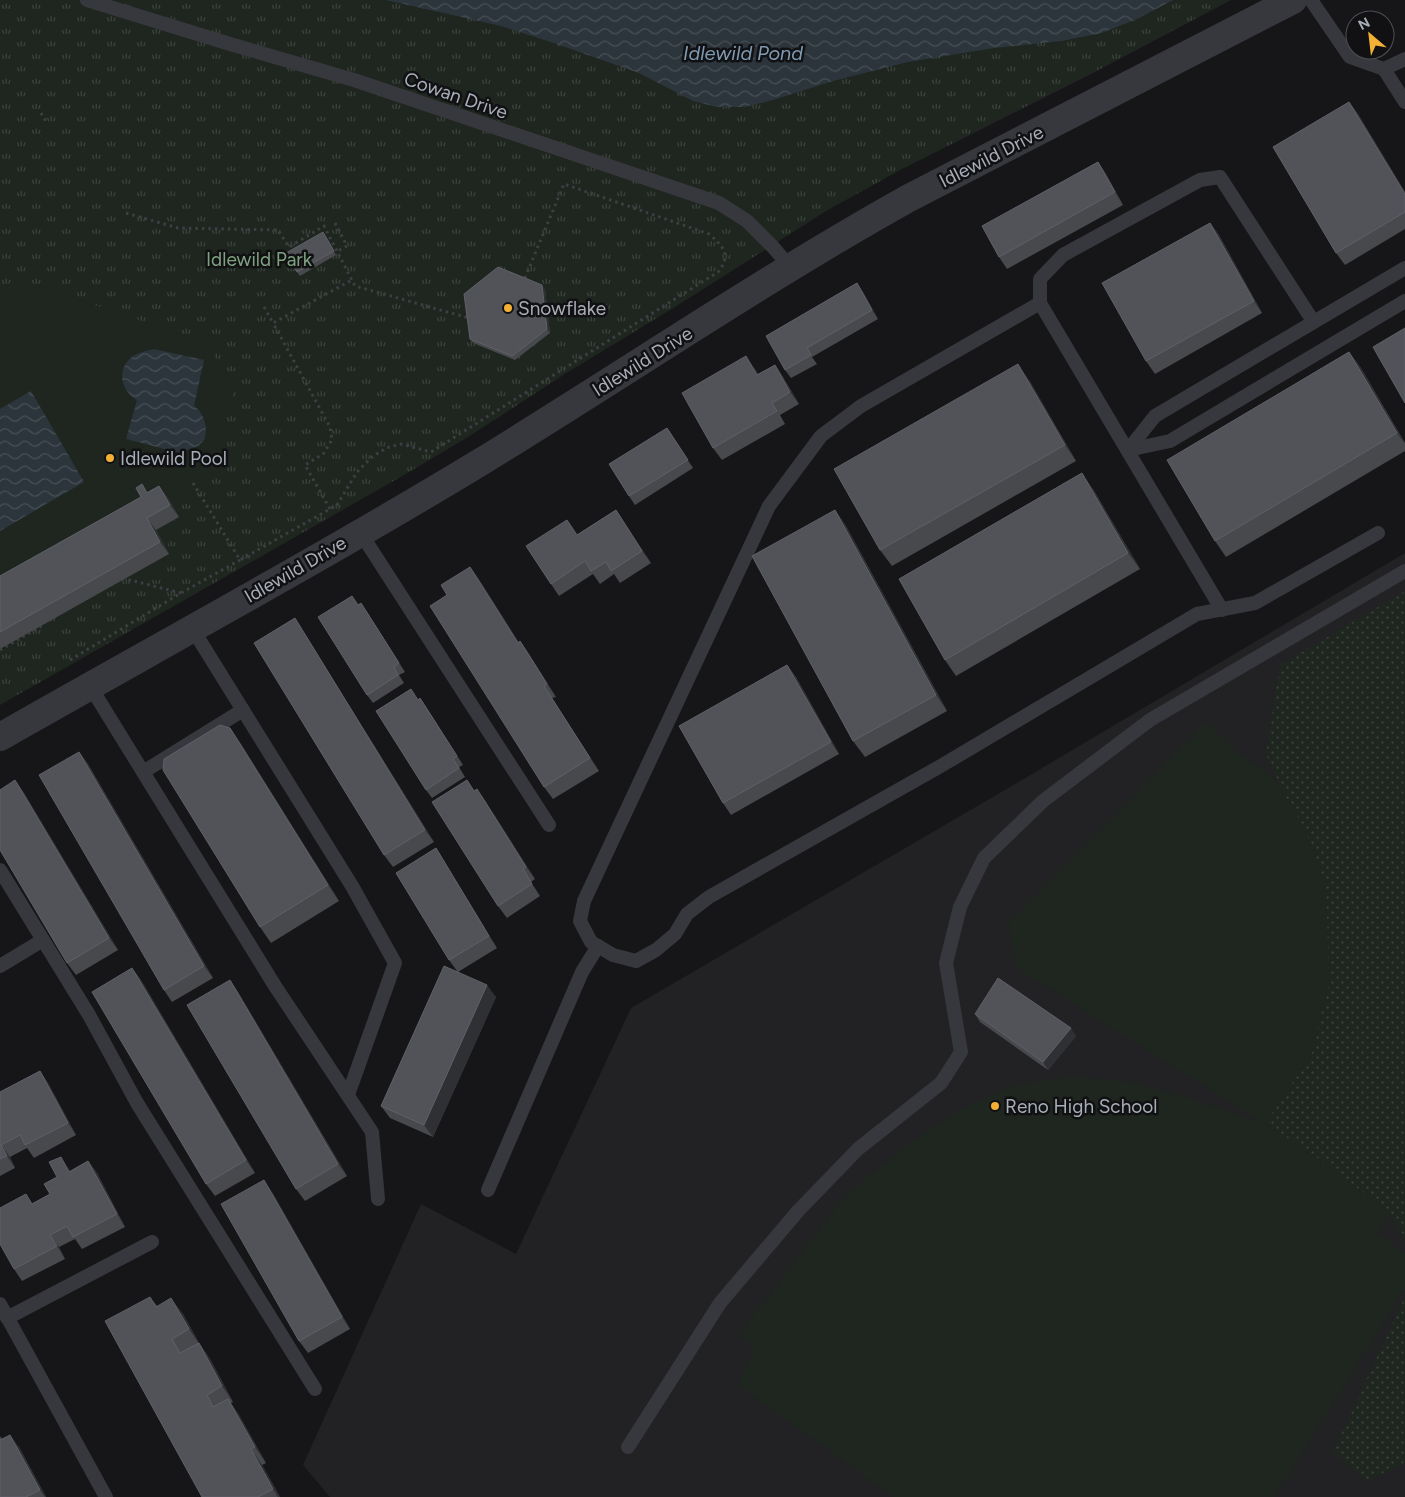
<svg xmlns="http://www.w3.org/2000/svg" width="1405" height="1497" viewBox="0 0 1405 1497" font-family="Figtree,sans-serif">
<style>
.built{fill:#222225}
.grass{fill:url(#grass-dots)}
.park{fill:url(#park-tufts)}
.pitch{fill:#1e261f}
.water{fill:url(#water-waves)}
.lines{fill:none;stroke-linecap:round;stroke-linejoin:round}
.path{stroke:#3d3f44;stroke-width:3;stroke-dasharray:2.5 4;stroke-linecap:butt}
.service{stroke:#37383d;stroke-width:14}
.tertiary{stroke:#37383d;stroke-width:28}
.wall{fill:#47494d}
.shaded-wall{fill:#2f3033}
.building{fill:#525359;stroke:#5f6168}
.poi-dot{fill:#f2b134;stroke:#111113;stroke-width:2}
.labels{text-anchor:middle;stroke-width:5;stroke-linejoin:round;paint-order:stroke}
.street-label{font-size:19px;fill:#a8adb8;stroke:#111113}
.park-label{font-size:19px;fill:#7fa381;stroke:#111113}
.poi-label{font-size:19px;fill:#a8adb8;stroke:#111113;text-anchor:start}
.water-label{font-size:20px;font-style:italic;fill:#7f9bb3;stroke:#111113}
</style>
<defs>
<pattern id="grass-dots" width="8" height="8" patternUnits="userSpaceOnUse" patternTransform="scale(1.25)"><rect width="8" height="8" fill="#1e261f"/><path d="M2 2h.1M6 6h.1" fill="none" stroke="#3c433d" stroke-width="1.8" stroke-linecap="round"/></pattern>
<pattern id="park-tufts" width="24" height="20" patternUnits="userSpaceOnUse" patternTransform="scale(1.25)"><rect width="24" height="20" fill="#1e261f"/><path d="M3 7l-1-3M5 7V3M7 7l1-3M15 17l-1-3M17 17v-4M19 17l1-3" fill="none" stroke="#3c433d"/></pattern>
<pattern id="water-waves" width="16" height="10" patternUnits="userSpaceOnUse" patternTransform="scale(1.25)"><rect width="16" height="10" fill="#2c353c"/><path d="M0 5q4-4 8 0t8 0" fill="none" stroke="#485056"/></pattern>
</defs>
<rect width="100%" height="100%" fill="#161618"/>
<polygon class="built" points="1405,553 1405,1497 330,1497 303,1465 421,1204 516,1254 631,1008 1015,784"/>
<g class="grass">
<polygon points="1405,591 1405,1238 1389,1212 1265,1124 1326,884 1266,754 1280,665"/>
<polygon points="1405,1297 1405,1462 1367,1481 1333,1452"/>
</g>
<polygon class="park" points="0,0 1231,0 1089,75 902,169 826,211 675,307 568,372 468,437 411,471 0,705"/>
<g class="pitch">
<polygon points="18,279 207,343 234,388 216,449 224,466 182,490 158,581 133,572 0,617 0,288"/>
<polygon points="1206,722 1229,745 1274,778 1304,827 1326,884 1329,983 1312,1053 1265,1124 1311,1153 1389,1212 1377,1233 1405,1253 1405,1289 1275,1497 893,1497 738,1385 754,1349 739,1335 843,1198 907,1145 961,1109 1014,1085 1074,1076 1128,1082 1186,1097 1263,1123 1017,968 1008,923"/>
</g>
<g class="water">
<polygon points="386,0 1173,0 1139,18 1102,33 1061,41 994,48 908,62 833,81 773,100 745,107 717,107 693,101 639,73 551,42 501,26"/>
<path d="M 154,349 L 204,360 L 194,406 L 199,410 L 203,417 L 206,427 L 205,439 L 198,446 L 180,453 L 126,439 L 137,400 C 121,391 116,369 132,357 C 139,352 146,351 154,349 Z"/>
<polygon points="31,391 84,482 0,531 0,409"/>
</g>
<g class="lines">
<g class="path">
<polyline points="41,113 47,123"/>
<polyline points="126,213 178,228 278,230 289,247 324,226 355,286 469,318"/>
<polyline points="335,223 347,246 338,251"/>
<polyline points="264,307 273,323"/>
<path d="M 193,483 L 240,560 L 337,505 L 357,472 L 372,457 L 386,448 L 401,444 L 431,452 L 718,272 C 732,255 723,246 709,234 L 564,184 L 524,280"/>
<polyline points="330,509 305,465 323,454 332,440 330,427 273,323 352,280"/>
<polyline points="122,578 181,593"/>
<polyline points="0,650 43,625"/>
<polyline points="70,660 181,593 240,560"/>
</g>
<g class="service">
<polyline points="87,0 230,44 354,80 719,203 747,221 773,247 790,267"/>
<polyline points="1311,0 1350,57 1384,69 1405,59"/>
<polyline points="1384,69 1405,102"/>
<polyline points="1040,303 861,406 821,436 769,506 584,901 580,921 591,942 613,955 636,961 656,950 675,934 687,914 709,897 939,767 1197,614 1255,603 1378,533"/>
<polyline points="1128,450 1155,416 1405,268"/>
<polyline points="1128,450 1170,441 1405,301"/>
<polyline points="360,532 549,825"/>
<polyline points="1222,610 1040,303 1040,279 1063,255 1200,180 1220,177 1313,321"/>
<polyline points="192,628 352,886 395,963 348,1095"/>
<polyline points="90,686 275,986 372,1132 378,1199"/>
<polyline points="143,772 243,710"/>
<polyline points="0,870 89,1015 137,1103 315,1389"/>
<polyline points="0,966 43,940"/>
<polyline points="488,1190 582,972 598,946"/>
<polyline points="0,1304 106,1497"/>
<polyline points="7,1318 152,1242"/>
<polyline points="628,1447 720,1303 798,1211 858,1149 941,1083 961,1052 946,963 960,907 984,858 1043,801 1150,720 1405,571"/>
</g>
<path class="tertiary" d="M 0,737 C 160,646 322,558 479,463 C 623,375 762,280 909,198 L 1293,0"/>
</g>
<g class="wall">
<polygon points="1349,102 1358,114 1405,192 1405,229 1345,265 1336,253"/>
<polygon points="1098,162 1106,174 1123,205 1007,269 999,257"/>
<polygon points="1210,223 1219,235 1262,313 1155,374 1146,361"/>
<polygon points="323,232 336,255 300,276 297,272"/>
<polygon points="857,283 863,292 878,319 812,357 817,364 791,378 785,370"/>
<polygon points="545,289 550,333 515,360 473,343 470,339"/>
<polygon points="1349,352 1361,368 1405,443 1405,451 1226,557 1215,541"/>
<polygon points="775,365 783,377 799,404 780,415 785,424 722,460 713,448 755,369 758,374"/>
<polygon points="1029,380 1076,461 892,566 880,550"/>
<polygon points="667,428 693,468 635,505 629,496"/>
<polygon points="142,484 147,492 159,486 168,498 179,517 156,530 169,554 0,649 0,576 141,497"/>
<polygon points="1093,489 1140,569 956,676 945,660"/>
<polygon points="616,510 651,563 620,583 614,574 600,584 593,574 559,596 551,584 577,535"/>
<polygon points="835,510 846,526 947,711 865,757 853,741"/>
<polygon points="470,567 519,643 520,641 529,654 556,697 552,698 599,771 553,799 544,787 447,595"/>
<polygon points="358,604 367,612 405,672 399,675 404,683 373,703 367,695"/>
<polygon points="303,631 434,842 393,867 384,855"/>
<polygon points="787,665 796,677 839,754 731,815 723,803"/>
<polygon points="418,699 426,707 463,765 459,767 465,777 432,798 426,790"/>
<polygon points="230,728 241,744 339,901 271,943 260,927"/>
<polygon points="79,752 88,764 213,978 172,1002 164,990"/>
<polygon points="15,780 24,793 118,950 76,975 67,963"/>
<polygon points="477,789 486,802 535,879 531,882 540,896 507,918 498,906 475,791"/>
<polygon points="436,848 444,861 497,948 458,972 496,997 433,1137 390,1118 381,1106 457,971 449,960"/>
<polygon points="132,968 141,980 255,1173 215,1196 206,1184"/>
<polygon points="230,980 238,992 347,1176 305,1201 296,1189"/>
<polygon points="975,1014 1076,1036 1048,1070 980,1022"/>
<polygon points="40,1071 48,1083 76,1135 34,1158 27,1148 10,1157 15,1168 0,1176 0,1092"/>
<polygon points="88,1161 97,1173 125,1227 82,1249 75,1239 59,1247 65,1259 22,1281 14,1269 33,1203 50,1194 70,1171"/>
<polygon points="272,1192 350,1329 308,1353 299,1341"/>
<polygon points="150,1297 157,1306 183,1314 199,1343 210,1359 233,1402 231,1403 239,1415 266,1463 262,1465 280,1497 202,1497"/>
<polygon points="0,1436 2,1439 19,1447 46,1497 0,1497"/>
</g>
<g class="shaded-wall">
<polygon points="1349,102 1358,114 1405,192 1405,194"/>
<polygon points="1098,162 1106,174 1123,205 1115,192"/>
<polygon points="1210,223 1219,235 1262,313 1254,301"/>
<polygon points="857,283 863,292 878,319 872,310"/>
<polygon points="542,285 545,289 550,333 547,329"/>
<polygon points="1349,352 1361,368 1405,444 1397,433"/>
<polygon points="746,356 755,369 766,387 757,375"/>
<polygon points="1018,364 1029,380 1076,461 1065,445"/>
<polygon points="775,365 783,377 799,404 790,392"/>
<polygon points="1082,473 1093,489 1140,569 1128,553"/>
<polygon points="159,486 168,498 179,517 170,505"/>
<polygon points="616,510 624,522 651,563 642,551"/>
<polygon points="835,510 846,526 947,711 936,695"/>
<polygon points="147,518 156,530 169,554 160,542"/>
<polygon points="470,567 479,579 527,655 518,643"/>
<polygon points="295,618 303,631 434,842 425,830"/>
<polygon points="520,641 529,654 556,697 547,684"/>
<polygon points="787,665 796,677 839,754 831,742"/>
<polygon points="544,686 552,698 599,771 590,758"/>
<polygon points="230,728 241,744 339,901 328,885"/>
<polygon points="79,752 88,764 213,978 204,966"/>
<polygon points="15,780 24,793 118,950 109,938"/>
<polygon points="477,789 486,802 535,879 526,867"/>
<polygon points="436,848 444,861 497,948 489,936"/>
<polygon points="132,968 141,980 255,1173 246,1160"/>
<polygon points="230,980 238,992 347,1176 338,1164"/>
<polygon points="487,985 496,997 433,1137 424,1125"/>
<polygon points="1071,1028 1076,1036 1048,1070 1043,1062"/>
<polygon points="40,1071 48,1083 76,1135 68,1123"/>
<polygon points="1,1145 10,1157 15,1168 7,1156"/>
<polygon points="61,1157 69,1169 77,1184 69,1172"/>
<polygon points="88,1161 97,1173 125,1227 117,1214"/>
<polygon points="264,1180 272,1192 350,1329 342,1317"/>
<polygon points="50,1235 59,1247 65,1259 57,1246"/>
<polygon points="171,1298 183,1314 200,1345 189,1329"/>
<polygon points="199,1343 210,1359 233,1402 222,1386"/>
<polygon points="228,1399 239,1415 266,1463 255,1447"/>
<polygon points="10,1435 19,1447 46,1497 45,1497 40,1490"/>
<polygon points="251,1449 262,1465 280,1497 278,1497 273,1489"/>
</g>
<g class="building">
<polygon points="1349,102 1405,194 1405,212 1336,253 1273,147"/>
<polygon points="1098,162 1115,192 999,257 982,226"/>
<polygon points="1210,223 1254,301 1146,361 1102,283"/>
<polygon points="323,232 334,251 297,272 286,253"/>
<polygon points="498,267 542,285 547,329 512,356 470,339 464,294"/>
<polygon points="857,283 872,310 807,348 811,355 785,370 766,336"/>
<polygon points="1405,328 1405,403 1373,347"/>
<polygon points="1349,352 1397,433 1215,541 1167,460"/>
<polygon points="746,356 757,375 775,365 790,392 772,403 777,411 713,448 682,393"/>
<polygon points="1018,364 1065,445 880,550 834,469"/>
<polygon points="667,428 688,460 629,496 609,464"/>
<polygon points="1082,473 1128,553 945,660 899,579"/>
<polygon points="142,484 147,493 159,486 170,505 147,518 160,542 0,632 0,576 141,497 136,488"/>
<polygon points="616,510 642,551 611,571 606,562 591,571 585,561 551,584 526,546 567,520 577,535"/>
<polygon points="835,510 936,695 853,741 752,556"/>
<polygon points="470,567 518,643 520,641 547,684 544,686 590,758 544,787 430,606 447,595 441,585"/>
<polygon points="352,596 358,605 361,603 399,663 394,667 398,675 367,695 318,617"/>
<polygon points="295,618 425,830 384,855 254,643"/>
<polygon points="787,665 831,742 723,803 679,726"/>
<polygon points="411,689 418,700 420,698 457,756 453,759 459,768 426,790 376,711"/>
<polygon points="220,725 230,728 328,885 260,927 163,770 164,759"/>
<polygon points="79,752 204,966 164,990 39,775"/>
<polygon points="15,780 109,938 67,963 0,850 0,790"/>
<polygon points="467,780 474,791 477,789 526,867 523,869 532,884 498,906 432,802"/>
<polygon points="436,848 489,936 449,960 396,873"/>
<polygon points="444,966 487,985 424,1125 381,1106"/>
<polygon points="132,968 246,1160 206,1184 92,992"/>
<polygon points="998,978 1071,1028 1043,1062 975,1014"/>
<polygon points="230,980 338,1164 296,1189 187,1005"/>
<polygon points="40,1071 68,1123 25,1145 20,1135 1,1145 7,1156 0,1159 0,1092"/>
<polygon points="61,1157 69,1172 88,1161 117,1214 73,1237 67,1226 50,1235 57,1246 14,1269 0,1244 0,1208 26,1194 32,1204 50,1194 44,1184 57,1177 49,1162"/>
<polygon points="264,1180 342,1317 299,1341 221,1204"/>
<polygon points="150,1297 156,1307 171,1298 189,1329 172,1339 180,1353 199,1343 222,1386 207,1395 213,1407 228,1399 255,1447 251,1449 273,1489 258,1497 202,1497 105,1321"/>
<polygon points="10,1435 40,1490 26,1497 0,1497 0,1440"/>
</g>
<g class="poi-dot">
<circle cx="508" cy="308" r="5"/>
<circle cx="110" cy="458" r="5"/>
<circle cx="995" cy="1106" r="5"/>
</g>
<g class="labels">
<g class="street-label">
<text transform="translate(456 95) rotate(19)" y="7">Cowan Drive</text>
<text transform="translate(991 156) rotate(-27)" y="7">Idlewild Drive</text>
<text transform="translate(642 361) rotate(-32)" y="7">Idlewild Drive</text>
<text transform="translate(295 569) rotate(-30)" y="7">Idlewild Drive</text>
</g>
<g class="park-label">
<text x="259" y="266">Idlewild Park</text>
</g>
<g class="poi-label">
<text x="518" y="315">Snowflake</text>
<text x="120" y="465">Idlewild Pool</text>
<text x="1005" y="1113">Reno High School</text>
</g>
<g class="water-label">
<text x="743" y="60">Idlewild Pond</text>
</g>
</g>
<g transform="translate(1370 35) rotate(332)"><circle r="24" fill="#111113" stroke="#4d4f55"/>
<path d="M0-4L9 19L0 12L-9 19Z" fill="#f2b134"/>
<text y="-8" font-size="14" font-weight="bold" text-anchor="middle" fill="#a8adb8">N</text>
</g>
</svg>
